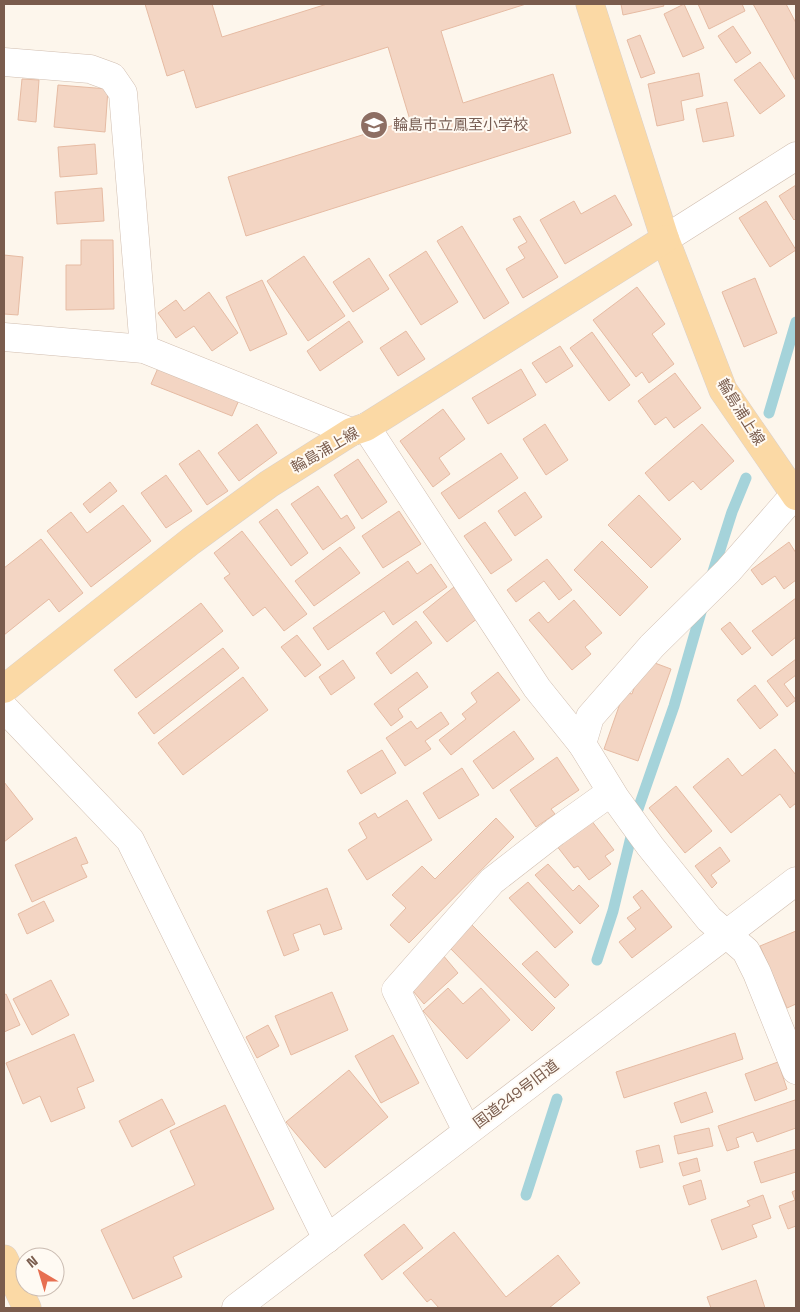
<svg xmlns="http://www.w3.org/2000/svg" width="800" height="1312" viewBox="0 0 800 1312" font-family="'Space Grotesk','Noto Sans JP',sans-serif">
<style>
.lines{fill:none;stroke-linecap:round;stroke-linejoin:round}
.stream{stroke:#a5d3da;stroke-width:11}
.building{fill:#f3d5c3;stroke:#e6bba3}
.minor-casing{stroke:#d1beb0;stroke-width:29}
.major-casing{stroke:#dad1cd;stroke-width:29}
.minor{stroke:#fff;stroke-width:28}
.major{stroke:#fbd9a5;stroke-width:28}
.labels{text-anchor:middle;stroke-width:4;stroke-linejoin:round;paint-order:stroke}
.education-label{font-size:15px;fill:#785e54;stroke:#fffaf3;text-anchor:start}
.street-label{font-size:15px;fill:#7a5c4d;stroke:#fffaf3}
</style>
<rect width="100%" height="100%" fill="#fdf6ec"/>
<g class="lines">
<g class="stream">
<polyline points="769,413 796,322"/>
<polyline points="711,578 732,512 746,478"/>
<polyline points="597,960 613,911 637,812 674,706 703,605"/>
<polyline points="526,1195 557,1099"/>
</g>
</g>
<g class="building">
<polygon points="145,4 212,4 222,37 327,4 526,4 441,31 463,103 553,74 571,133 246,236 228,177 410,120 388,47 196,108 184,70 167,76"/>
<polygon points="621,4 663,4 664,6 623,15"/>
<polygon points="684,4 704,48 683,57 664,14"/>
<polygon points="698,4 742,4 745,11 709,29"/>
<polygon points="753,4 786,4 796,23 796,81"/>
<polygon points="733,26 751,53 736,63 718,36"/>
<polygon points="640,35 655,73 641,78 627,40"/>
<polygon points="760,62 785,96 760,114 734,80"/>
<polygon points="699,73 703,96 681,101 684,120 657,126 648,84"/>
<polygon points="22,79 39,80 36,122 18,120"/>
<polygon points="58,85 108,89 105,132 54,127"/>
<polygon points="727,102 734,136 703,142 696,109"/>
<polygon points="95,144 97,174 60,177 58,147"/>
<polygon points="796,185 796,218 794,220 779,196"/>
<polygon points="102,188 104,221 57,224 55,192"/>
<polygon points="615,195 632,225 565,264 540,220 574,201 581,214"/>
<polygon points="766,201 796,250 770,267 739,218"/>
<polygon points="520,216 558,277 523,298 506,269 525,258 518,247 527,242 513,219"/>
<polygon points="462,226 509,303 484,319 437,241"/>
<polygon points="81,240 113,240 114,309 66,310 66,265 81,265"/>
<polygon points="426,251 458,302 421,325 389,275"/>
<polygon points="4,255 23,257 18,315 4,314"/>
<polygon points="304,256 345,316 308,341 267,281"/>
<polygon points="369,258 389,289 353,312 333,282"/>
<polygon points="755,278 777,333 744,347 722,292"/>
<polygon points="262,280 287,334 250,351 226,297"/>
<polygon points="637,287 665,324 652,334 674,364 649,383 642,372 636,377 593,320"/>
<polygon points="209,292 238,333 212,351 194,326 176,338 158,313 176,300 184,311"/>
<polygon points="349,321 363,342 320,371 307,351"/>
<polygon points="406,331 425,359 398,376 380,348"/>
<polygon points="592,332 630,385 609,401 570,348"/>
<polygon points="560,346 573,366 546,383 532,363"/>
<polygon points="158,368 239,400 232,416 151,384"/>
<polygon points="521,369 536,395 488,424 472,398"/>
<polygon points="675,373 701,408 674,428 666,417 655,425 638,401"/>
<polygon points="443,409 465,439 439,458 450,474 433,487 400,441"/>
<polygon points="257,424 277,453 239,481 218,453"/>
<polygon points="545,424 568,460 546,475 523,439"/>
<polygon points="702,424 734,461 701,490 693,481 669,501 645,473"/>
<polygon points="199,450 228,491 207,505 179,464"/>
<polygon points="501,453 518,478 459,519 441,493"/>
<polygon points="358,459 387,502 362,519 334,475"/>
<polygon points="166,475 192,511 166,528 141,493"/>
<polygon points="110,482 117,491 90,513 83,504"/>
<polygon points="318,486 341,519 347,515 355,528 323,550 291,504"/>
<polygon points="525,492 542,517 515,536 498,511"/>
<polygon points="639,495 681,539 651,568 608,525"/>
<polygon points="123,505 151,541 91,587 47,531 71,512 87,533"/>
<polygon points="277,509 308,553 291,566 259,522"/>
<polygon points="399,511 421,544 383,568 362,536"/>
<polygon points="485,522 512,560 491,574 464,536"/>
<polygon points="242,531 307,614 284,631 265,607 253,616 224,578 230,574 214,553"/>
<polygon points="41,539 83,593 59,612 49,599 4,635 4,568"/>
<polygon points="602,541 648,587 620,616 574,570"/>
<polygon points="789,542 796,553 796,580 784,589 775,576 762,585 751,570"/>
<polygon points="340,547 360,573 314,606 295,581"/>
<polygon points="547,559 572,590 559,600 544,581 516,602 507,590"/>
<polygon points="408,561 417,574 431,564 447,587 393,625 384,611 328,650 313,628"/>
<polygon points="454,587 478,618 447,642 423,612"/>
<polygon points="796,598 796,637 772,656 752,631"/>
<polygon points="574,600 602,633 585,647 591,654 572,670 529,620 539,612 548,623"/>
<polygon points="201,603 223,631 136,698 114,670"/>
<polygon points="416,621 432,643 391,674 376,653"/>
<polygon points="730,622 751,648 742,655 721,629"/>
<polygon points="297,635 321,665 305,677 281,647"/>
<polygon points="223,648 239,668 154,734 138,713"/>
<polygon points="644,659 671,669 638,761 604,749 624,692 632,694"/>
<polygon points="796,659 796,675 784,684 796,700 787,707 767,681"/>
<polygon points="343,660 355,678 331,695 319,677"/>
<polygon points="417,672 428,687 398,709 403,717 391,726 374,704"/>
<polygon points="498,672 520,700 451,755 439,740 466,719 462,714 477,702 471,693"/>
<polygon points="243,677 268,710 183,775 158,743"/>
<polygon points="755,685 778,715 760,729 737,700"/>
<polygon points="441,712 449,724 425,741 431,749 405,766 386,738 411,721 417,729"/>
<polygon points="514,731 534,759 493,789 473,761"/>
<polygon points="775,749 796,775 796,803 790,808 780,794 731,833 693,787 728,758 742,776"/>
<polygon points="382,750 396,773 361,794 347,771"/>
<polygon points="557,757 579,790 551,809 555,814 536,827 510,790"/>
<polygon points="462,768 479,795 439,819 423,793"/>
<polygon points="4,782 33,819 4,842"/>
<polygon points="676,786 712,831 685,853 649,808"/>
<polygon points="407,800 432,840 367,880 348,850 367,838 359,823 375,813 378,818"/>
<polygon points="496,818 514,837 409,943 390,925 406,908 392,895 422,866 435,879"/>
<polygon points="591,820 614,850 605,856 611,864 589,880 578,866 574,868 556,845"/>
<polygon points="76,837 88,863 81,865 87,877 32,902 15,865"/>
<polygon points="720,847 730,861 711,875 717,883 712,888 695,866"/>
<polygon points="548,864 573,891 579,885 599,906 580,924 535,875"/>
<polygon points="528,882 573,932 555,948 509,898"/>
<polygon points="327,888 342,929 324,935 320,924 293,934 299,950 284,956 267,911"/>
<polygon points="642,890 672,927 632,958 619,942 636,929 627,918 641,908 633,897"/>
<polygon points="44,901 54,921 27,934 18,914"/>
<polygon points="468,921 555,1008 532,1031 445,943"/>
<polygon points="796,931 796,1004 787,1008 760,946"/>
<polygon points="537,951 569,985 555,998 522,964"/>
<polygon points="442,954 458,973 424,1004 408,985"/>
<polygon points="51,980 69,1015 32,1035 13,999"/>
<polygon points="448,988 463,1004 481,988 510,1020 467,1059 423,1011"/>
<polygon points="332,992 348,1030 291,1055 275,1016"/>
<polygon points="6,994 20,1025 4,1032 4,995"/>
<polygon points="268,1025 279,1046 257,1058 246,1037"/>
<polygon points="735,1033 743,1059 624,1098 616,1072"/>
<polygon points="74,1034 94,1081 77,1088 85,1108 51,1122 40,1096 23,1104 6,1063"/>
<polygon points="393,1035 419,1083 381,1103 355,1056"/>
<polygon points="778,1062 787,1089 755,1101 745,1074"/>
<polygon points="349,1070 388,1117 325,1168 286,1122"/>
<polygon points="706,1092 713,1112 681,1123 674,1103"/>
<polygon points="162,1099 175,1124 132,1147 119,1121"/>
<polygon points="795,1100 796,1103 796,1128 757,1142 753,1132 736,1138 739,1147 727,1151 718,1126"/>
<polygon points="225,1105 274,1209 173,1257 182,1277 133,1299 101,1230 195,1185 170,1131"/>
<polygon points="709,1128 713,1146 678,1154 674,1136"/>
<polygon points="659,1145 663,1162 640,1168 636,1151"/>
<polygon points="796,1149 796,1172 761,1183 754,1162"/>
<polygon points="697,1158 700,1171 683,1176 679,1163"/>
<polygon points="701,1180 706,1199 689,1205 683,1186"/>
<polygon points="796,1190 796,1226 788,1229 779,1206 795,1200 792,1192"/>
<polygon points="763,1195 771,1218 752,1225 757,1237 722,1250 711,1220 750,1206 747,1201"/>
<polygon points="404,1224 423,1248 382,1280 364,1255"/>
<polygon points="454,1232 506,1297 558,1255 580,1283 549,1308 439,1308 431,1299 427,1302 403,1273"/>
<polygon points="756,1280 765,1308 711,1308 707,1297"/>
</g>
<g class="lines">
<g class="minor-casing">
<g id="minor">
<polyline points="4,62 90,69 112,77 123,93 144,349"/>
<polyline points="665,239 796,156"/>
<polyline points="4,337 144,349 351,432"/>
<polyline points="366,427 537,688 582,744 616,799 650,846 709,919 746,951 757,973 796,1070"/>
<polyline points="4,708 130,840 327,1239"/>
<polyline points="582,744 590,717 652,646 728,571 796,493"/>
<polyline points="467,1131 396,990 492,881 555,832 611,792"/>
<polyline points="236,1308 796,881"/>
</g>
</g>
<g class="major-casing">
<g id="major">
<polyline points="590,4 665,239 723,390 796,496"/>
<polyline points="4,689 191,541 269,484 351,432 366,427 665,239"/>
<polyline points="4,1259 27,1308"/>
</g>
</g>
<use href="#minor" class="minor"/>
<use href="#major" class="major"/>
</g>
<defs>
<g id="school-disc" transform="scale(1.4375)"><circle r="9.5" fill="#8d6e63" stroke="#fffaf3"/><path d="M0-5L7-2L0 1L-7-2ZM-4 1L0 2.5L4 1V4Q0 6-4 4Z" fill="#fff"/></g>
</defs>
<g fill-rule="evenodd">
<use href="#school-disc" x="374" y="125"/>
</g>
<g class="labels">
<g class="education-label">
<text x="393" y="130">輪島市立鳳至小学校</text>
</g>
<g class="street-label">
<text transform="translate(741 412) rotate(58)" y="5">輪島浦上線</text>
<text transform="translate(325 450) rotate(-30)" y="5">輪島浦上線</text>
<text transform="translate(516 1094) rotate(-37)" y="5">国道249号旧道</text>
</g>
</g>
<rect width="800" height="1312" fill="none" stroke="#7a5c4d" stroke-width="10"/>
<g transform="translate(40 1272) rotate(322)"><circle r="24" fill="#fffaf3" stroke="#cabbb1"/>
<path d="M0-4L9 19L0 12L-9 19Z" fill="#e76f51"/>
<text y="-8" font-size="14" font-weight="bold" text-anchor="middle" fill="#7a5c4d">N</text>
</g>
</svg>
